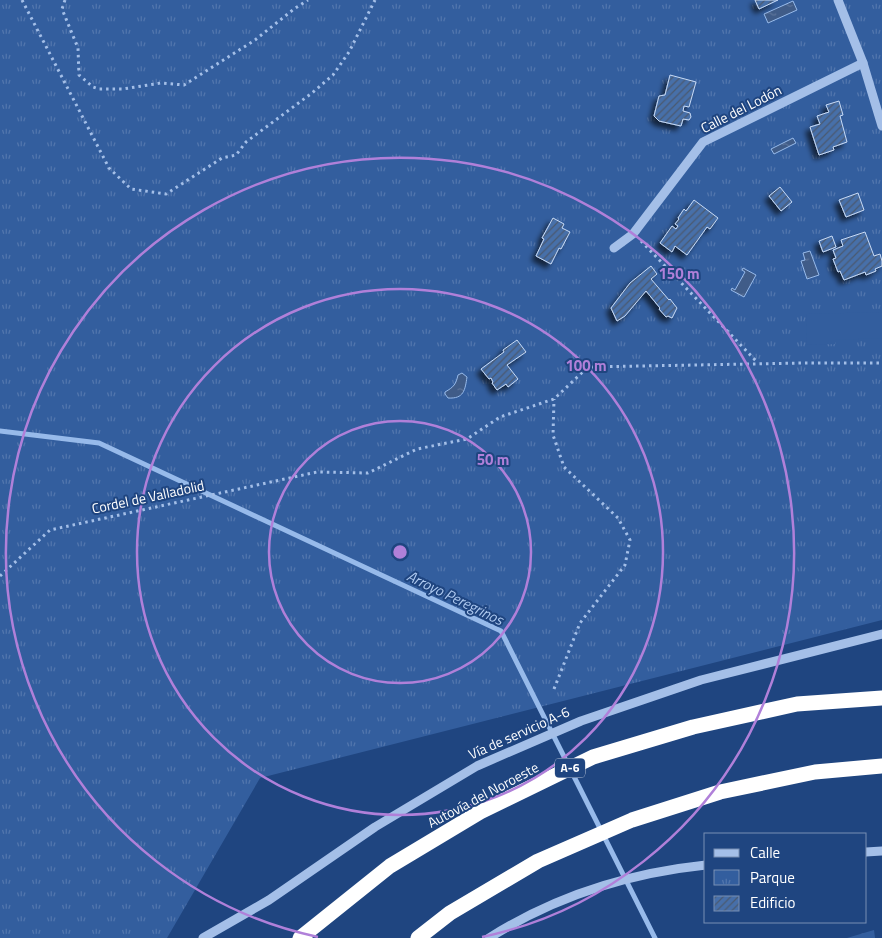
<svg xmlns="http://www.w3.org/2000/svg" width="882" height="938" viewBox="0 0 882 938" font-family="'Titillium Web',sans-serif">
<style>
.forest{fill:url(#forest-firs)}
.park{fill:url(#park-tufts)}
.garden{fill:#335e9e}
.water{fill:url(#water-ripples);stroke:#97baea}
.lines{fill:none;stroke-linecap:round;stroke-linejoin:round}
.stream{stroke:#97baea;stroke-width:5}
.building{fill:url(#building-hatch);stroke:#c8dbf6;filter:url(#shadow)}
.path{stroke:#a4bfe8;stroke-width:3;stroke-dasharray:2.5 4;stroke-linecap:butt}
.minor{stroke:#a4bfe8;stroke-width:9}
.highway{stroke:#fff;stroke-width:15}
.ring{fill:none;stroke:#b080d9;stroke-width:2.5}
.labels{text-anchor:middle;stroke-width:4;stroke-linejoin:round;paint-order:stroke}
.shield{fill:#1f4580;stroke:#bcc7d9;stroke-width:1}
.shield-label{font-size:12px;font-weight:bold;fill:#fff}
.street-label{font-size:14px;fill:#fff;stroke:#1f4580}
.water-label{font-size:15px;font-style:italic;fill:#afcaf0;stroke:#1f4580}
.centre{fill:#b080d9;stroke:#1f4580;stroke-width:2.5}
.ring-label{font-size:15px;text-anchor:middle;font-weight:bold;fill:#b080d9;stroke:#1f4580;stroke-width:4;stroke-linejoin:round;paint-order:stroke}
</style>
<defs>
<pattern id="forest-firs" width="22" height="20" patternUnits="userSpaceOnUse" patternTransform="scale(1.25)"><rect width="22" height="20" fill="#335e9e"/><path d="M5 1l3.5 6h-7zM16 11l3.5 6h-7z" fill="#5276ad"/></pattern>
<pattern id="park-tufts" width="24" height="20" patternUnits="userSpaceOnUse" patternTransform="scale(1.25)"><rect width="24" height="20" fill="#335e9e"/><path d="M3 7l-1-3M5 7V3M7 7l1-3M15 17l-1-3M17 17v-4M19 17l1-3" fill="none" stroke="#5276ad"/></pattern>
<pattern id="water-ripples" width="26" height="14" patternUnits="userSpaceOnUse" patternTransform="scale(1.25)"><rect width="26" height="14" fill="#405c88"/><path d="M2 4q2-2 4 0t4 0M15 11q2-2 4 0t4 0" fill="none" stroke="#5d749a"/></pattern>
<pattern id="building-hatch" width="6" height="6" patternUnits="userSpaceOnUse" patternTransform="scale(1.25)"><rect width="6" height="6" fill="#476fa9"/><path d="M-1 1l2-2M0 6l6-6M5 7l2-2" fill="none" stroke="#4a5a71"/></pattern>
<filter id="shadow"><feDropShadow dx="-4.5" dy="4.5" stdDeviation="2.5" flood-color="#0009"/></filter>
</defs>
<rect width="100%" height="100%" fill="#1f4580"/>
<polygon class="forest" points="874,930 875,938 847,938"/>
<polygon class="park" points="0,0 882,0 882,620 260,778 167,938 0,938"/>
<polygon class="garden" points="882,312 882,338 835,340 835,344 807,345 806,314"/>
<g class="water">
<polygon points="793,1 797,10 768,23 764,14"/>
<polygon points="793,138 796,143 774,154 771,149"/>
<polygon points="810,251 819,275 807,279 801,261 805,260 803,253"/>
<polygon points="743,268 756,275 744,297 731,290 732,288 735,290 745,272 742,270"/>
<path d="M 462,373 L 467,377 C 465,390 464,399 448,398 L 445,394 L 445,392 C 454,387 456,384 458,375 Z"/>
</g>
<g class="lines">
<polyline class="stream" points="0,431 99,443 501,631 655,938"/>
</g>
<g class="building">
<polygon points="755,0 778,0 759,9"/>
<polygon points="670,75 696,82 689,107 684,106 683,111 690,113 691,117 689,120 683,119 681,126 659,121 654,116 659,96 665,95"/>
<polygon points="839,101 843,115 840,116 847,142 833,147 834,150 819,155 810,127 820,124 817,116 829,112 826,105"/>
<polygon points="780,187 792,202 781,211 769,196"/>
<polygon points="858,193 864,210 846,217 839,200"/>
<polygon points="694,200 718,218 710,229 707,227 687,255 675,246 672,252 660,243 672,226 676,229 678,226 675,224 679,219 678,218 684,209 686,211"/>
<polygon points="553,218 564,224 562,228 570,232 561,249 559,248 551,264 536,256 544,239 542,238"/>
<polygon points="865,232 874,256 880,254 882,261 882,266 875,269 876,271 866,275 865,272 844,280 840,271 838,272 833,259 836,258 833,250 843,246 841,240"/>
<polygon points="832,236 836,247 823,252 819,241"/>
<polygon points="651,266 657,274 651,279 669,300 670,299 677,308 672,318 668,316 666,317 659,309 660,308 646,291 625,316 617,321 611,308 630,283"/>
<polygon points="517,340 526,352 507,365 518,379 508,387 506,384 497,390 492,383 493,382 491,378 489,379 481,369 504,352 503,350"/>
</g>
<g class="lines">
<g class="path">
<polyline points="22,0 109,168 131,189 166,194 222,158 236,155 246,142 312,93 333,75 349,52 375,0"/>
<polyline points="65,0 62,9 78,48 79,75 93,87 99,89 123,89 161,83 184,85 255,40 294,9 308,0"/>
<polyline points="641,241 758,363"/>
<polyline points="0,576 50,530 317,472 368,473 417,449 467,439 500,417 554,399 588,367 803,363 882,363"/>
<polyline points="554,689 580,623 625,565 630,540 618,518 564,467 553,435 554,399"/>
</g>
<g class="minor">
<polyline points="838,0 863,63 882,126"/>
<polyline points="614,248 633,234 703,142 863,63"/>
<polyline points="866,852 882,851"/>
<polyline points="203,938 269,900 375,827 477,766 581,721 701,680 882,634"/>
<path d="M 489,938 C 554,897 629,873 706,865"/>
</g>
<g class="highway">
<polyline points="300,938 390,866 480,812 593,757 693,727 797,704 882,698"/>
<polyline points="418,938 450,913 538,861 632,820 720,792 815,772 882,766"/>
</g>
</g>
<g class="ring">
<circle cx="400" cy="552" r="131"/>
<circle cx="400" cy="552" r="263"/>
<path d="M318 937A394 394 0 1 1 482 937"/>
</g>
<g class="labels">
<rect class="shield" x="555" y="758.5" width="30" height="19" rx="4"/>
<g class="shield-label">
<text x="570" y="772">A-6</text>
</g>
<g class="street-label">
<text transform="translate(741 109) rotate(-27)" y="5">Calle del Lodón</text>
<text transform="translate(148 497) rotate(-12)" y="5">Cordel de Valladolid</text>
<text transform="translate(519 733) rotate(-24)" y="5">Vía de servicio A-6</text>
<text transform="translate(483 795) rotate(-28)" y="5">Autovía del Noroeste</text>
</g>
<g class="water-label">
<text transform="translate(455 598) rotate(26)" y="5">Arroyo Peregrinos</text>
</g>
</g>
<circle cx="400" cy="552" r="8" class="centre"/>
<g class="ring-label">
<text x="679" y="279">150 m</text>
<text x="586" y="371">100 m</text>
<text x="493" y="465">50 m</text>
</g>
<rect x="704" y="833" width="162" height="90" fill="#1f4580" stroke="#798fb3"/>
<rect x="714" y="849" width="25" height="8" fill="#a4bfe8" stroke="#798fb3"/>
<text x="750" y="858" font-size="15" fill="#ffffff">Calle</text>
<rect x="714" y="870" width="25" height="15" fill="url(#park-tufts)" stroke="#798fb3"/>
<text x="750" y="883" font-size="15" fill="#ffffff">Parque</text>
<rect x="714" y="896" width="25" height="15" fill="url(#building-hatch)" stroke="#798fb3"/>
<text x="750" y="908" font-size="15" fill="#ffffff">Edificio</text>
</svg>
